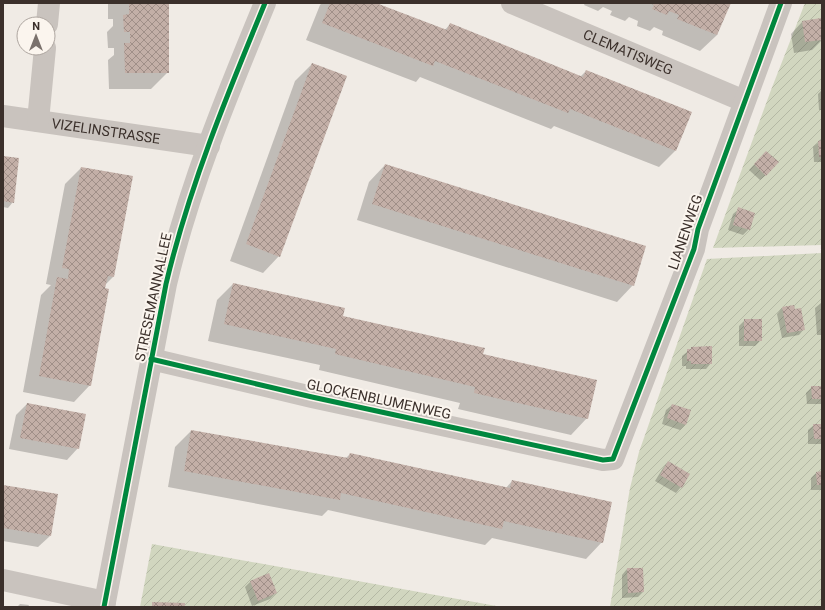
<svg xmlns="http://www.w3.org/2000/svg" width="825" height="610" viewBox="0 0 825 610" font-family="Roboto,sans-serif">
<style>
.garden{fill:url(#garden-furrows)}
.shadow{fill:#0003}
.building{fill:url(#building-cross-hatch)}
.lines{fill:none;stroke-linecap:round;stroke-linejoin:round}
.minor{stroke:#c9c3be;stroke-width:22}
.cycleway-casing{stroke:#fbf5ee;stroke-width:8}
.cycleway{stroke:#00873e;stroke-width:5}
.labels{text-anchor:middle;stroke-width:4;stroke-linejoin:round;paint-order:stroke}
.street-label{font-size:14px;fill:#3b302b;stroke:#fbf5ee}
</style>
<defs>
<pattern id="garden-furrows" width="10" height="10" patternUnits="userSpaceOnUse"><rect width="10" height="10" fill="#d1d6bf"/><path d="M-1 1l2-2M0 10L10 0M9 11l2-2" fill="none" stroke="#b4b8a4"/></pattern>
<pattern id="building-cross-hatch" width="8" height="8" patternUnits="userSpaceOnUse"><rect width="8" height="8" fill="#c3afa7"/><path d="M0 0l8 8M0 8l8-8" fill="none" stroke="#a08f88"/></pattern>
</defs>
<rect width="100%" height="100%" fill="#f0ebe5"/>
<g class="garden">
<polygon points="805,3 822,3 822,245 713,248 771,90"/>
<polygon points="822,253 822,607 610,607 630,488 639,452 707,259"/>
<polygon points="152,544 502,607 140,607"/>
</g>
<g class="shadow">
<polygon points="108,3 168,3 168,72 151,89 109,89 108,60 114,55 114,48 108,48 107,32 113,26 113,19 108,19"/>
<polygon points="322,3 374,3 445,30 450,24 580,77 586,71 690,113 675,151 659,167 554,126 551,129 420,77 416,82 306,40 320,5"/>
<polygon points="585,3 730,3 717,35 700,51 662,35 663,31 654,27 650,31 637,26 638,21 629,17 625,21 610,15 612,11 603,7 598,11 584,5"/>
<polygon points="820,19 822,40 812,50 794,53 791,34 802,22"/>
<polygon points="312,64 279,256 263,273 230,261 295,81"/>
<polygon points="822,90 822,110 819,110 818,94"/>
<polygon points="822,141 822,162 814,162 813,147 819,142"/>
<polygon points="3,157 13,202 8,208 3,207"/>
<polygon points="761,157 766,175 760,180 749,170"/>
<polygon points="385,165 633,285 617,302 357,220 369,182"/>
<polygon points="81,168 132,177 113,277 105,285 90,385 74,402 23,392 41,295 51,285 46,284 65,184"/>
<polygon points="739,209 749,229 743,235 728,230 733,214"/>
<polygon points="233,284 342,317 482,355 587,418 571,435 458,409 460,403 319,370 320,365 208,341 217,300"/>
<polygon points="821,303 822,303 822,335 817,335 815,308"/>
<polygon points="782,308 804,329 799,335 782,338 777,314"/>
<polygon points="745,320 761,340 755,346 739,346 739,326"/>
<polygon points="692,348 711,363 706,369 686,369 686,366 682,366 682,356"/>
<polygon points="812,387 822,387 822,404 807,404 806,393"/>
<polygon points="27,404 78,448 67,460 9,449 16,415"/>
<polygon points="672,405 686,424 680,430 662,424 666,410"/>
<polygon points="814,425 822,425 822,444 808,444 808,430"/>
<polygon points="191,431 345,459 350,454 506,488 512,481 602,542 586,559 492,538 485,545 328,510 322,516 168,487 175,447"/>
<polygon points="668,462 681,487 676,493 655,481 663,468"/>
<polygon points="822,472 822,490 811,490 811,478 816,473"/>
<polygon points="3,486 50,536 38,547 3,541"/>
<polygon points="627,569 643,592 638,597 622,598 622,575"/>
<polygon points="268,575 276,593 270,599 252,606 245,587 250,582"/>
<polygon points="20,604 29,605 28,607 17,607"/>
</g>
<g class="building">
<polygon points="129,3 169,3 169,73 125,73 124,43 130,43 130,32 124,32 123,15 129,14"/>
<polygon points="330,3 376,3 447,30 450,23 583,77 586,70 692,112 676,151 570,109 568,113 435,61 433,66 322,23"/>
<polygon points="649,3 731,3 717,35 677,19 679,15 669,11 667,15 652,9 654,5"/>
<polygon points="821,18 822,40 805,42 802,21"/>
<polygon points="312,63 347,76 280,257 246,244"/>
<polygon points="822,140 822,157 819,157 818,141"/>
<polygon points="766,151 779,162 766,176 754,164"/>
<polygon points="3,156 19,158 14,203 3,201"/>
<polygon points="385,164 646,246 634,286 372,204"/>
<polygon points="81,167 133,176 114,277 108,276 105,288 109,289 91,386 39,376 57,277 68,279 69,269 62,268"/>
<polygon points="738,207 755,213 750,230 733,225"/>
<polygon points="233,283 345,308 343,316 485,348 483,354 597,380 588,419 474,393 475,387 335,354 336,349 224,324"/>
<polygon points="794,305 795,309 801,308 805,330 787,333 782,307"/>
<rect x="744" y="319" width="18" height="22"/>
<polygon points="712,346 712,364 691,364 691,361 687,361 687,349 691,349 691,347"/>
<polygon points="811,386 822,386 822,399 812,399"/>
<polygon points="27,403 86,414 79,449 20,438"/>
<polygon points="672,404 691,410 686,425 667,418"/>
<polygon points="813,424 822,424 822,439 814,439"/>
<polygon points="191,430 348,458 350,453 510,488 512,480 612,502 603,543 504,521 502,529 341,493 340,500 184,471"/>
<polygon points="668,461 690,474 682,488 660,475"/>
<polygon points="822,471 822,485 817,485 816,472"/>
<polygon points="3,485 58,494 51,536 3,528"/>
<polygon points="627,568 643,568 644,592 628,593"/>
<polygon points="269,573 277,593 258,601 250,581"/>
<polygon points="152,602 185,603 185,607 152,607"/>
</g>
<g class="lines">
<g class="minor">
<path id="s1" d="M 512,3 L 744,101"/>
<polyline points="47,24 49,3"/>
<path id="s2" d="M 3,116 L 209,146"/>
<polyline points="38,121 45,48"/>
<polyline points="151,359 312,397 603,460 613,459 694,249 698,229 781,3"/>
<polyline points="3,580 105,602"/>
<path d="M 104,607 L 166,284 C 189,187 227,95 265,3"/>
</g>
<g class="cycleway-casing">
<g id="cycleway">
<polyline points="151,359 312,397 603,460 613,459 694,249 698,229 781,3"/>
<path d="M 104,607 L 166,284 C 189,187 227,95 265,3"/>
</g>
</g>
<use href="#cycleway" class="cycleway"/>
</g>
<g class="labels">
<g class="street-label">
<text dy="5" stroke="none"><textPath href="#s1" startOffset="126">CLEMATISWEG</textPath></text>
<text dy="5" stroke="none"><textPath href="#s2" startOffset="104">VIZELINSTRASSE</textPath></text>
<text transform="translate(685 232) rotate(-71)" y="5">LIANENWEG</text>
<text transform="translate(153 297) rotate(-78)" y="5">STRESEMANNALLEE</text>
<text transform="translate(379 399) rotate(12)" y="5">GLOCKENBLUMENWEG</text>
</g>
</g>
<rect width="825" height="610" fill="none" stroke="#3b302b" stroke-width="8"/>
<g transform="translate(36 36)"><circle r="19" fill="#fbf5ee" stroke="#aea6a0"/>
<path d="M0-3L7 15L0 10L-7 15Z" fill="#7a716c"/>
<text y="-6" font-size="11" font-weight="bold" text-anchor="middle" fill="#3b302b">N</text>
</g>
</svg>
